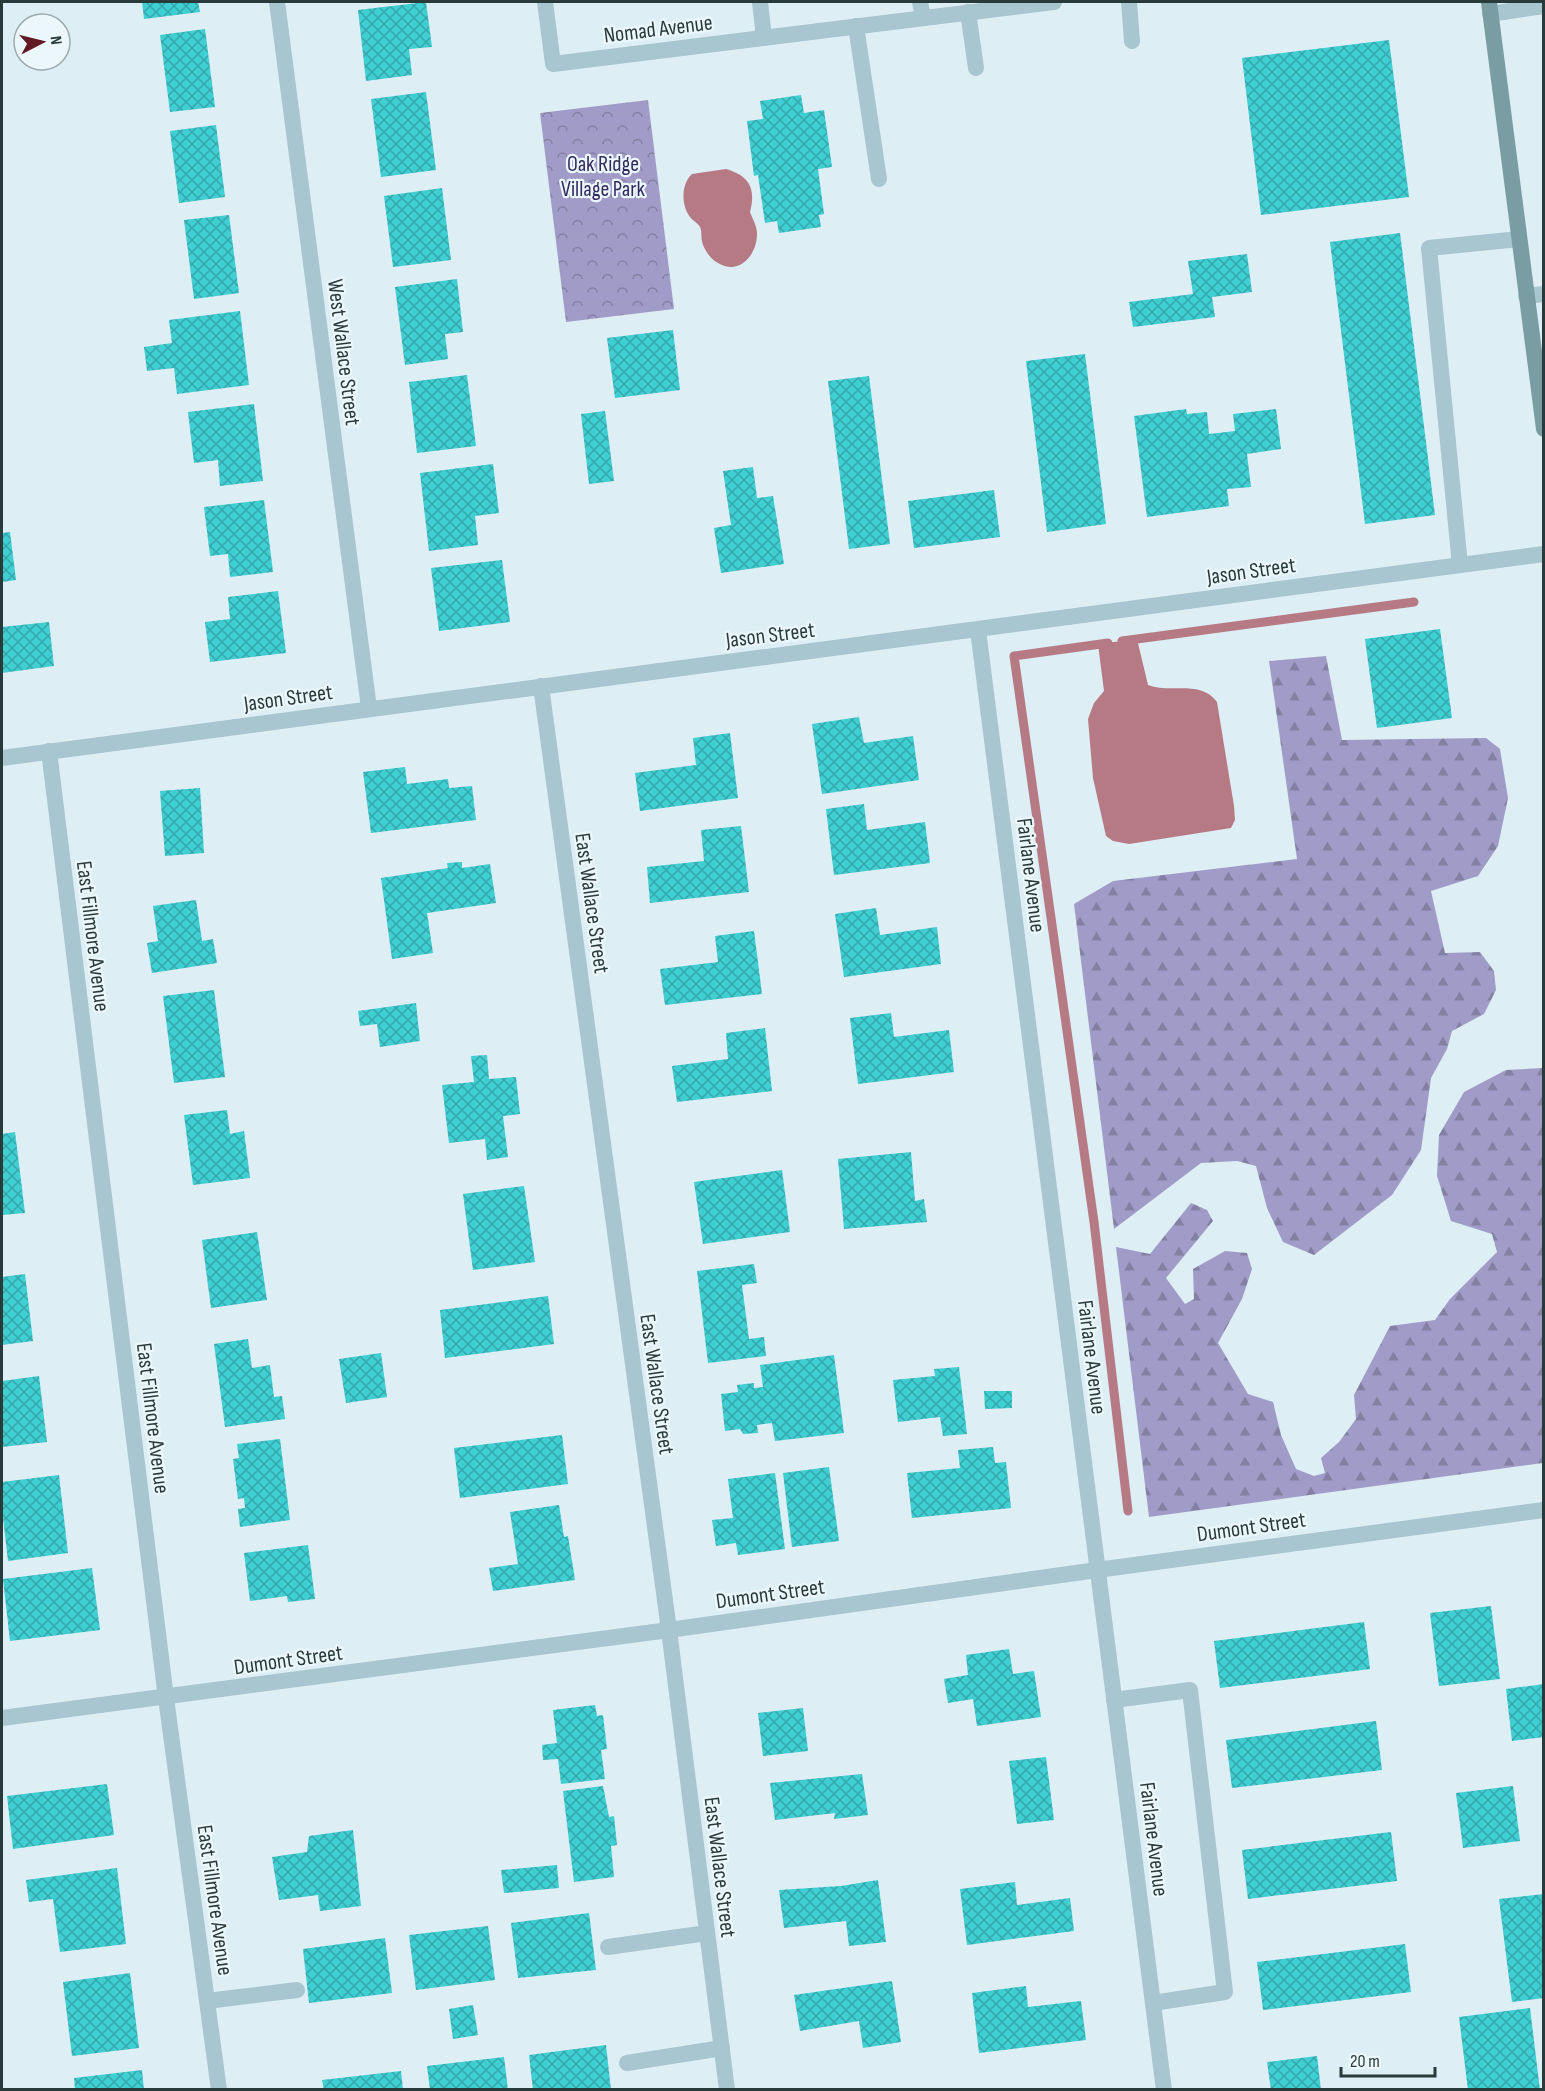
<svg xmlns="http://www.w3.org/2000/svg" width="1545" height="2091" viewBox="0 0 1545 2091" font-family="'Sofia Sans Condensed',sans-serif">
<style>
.forest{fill:url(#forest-firs)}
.park{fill:url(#park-crowns)}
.water{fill:#b67a84}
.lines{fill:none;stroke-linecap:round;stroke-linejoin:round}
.stream{stroke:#b67a84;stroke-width:9}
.building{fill:url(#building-cross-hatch)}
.service{stroke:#a8c6cf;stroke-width:16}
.minor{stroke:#a8c6cf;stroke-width:16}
.tertiary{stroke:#a8c6cf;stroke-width:16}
.secondary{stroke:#799da3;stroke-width:16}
.labels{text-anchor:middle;stroke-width:4.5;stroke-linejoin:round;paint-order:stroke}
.street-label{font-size:22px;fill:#293a3b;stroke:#ecf7fc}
.park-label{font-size:22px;fill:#322a5d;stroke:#ecf7fc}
</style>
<defs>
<pattern id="forest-firs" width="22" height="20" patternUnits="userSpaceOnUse" patternTransform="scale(1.5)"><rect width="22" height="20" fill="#a19cc7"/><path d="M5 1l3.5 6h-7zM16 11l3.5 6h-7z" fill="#8380a3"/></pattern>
<pattern id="park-crowns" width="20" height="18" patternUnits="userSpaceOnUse" patternTransform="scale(1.5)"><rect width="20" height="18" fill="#a19cc7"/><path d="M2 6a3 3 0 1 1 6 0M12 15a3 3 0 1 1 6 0" fill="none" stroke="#8380a3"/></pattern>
<pattern id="building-cross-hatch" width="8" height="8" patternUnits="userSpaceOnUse" patternTransform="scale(1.5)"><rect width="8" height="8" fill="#3fced2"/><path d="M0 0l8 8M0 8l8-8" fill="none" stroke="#35a8ac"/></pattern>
</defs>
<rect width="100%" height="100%" fill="#deeef5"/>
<g class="forest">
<polygon points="1326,656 1342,740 1486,738 1500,749 1508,798 1498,846 1478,876 1431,891 1445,953 1480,952 1494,971 1496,990 1484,1014 1452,1031 1447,1049 1431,1078 1421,1150 1392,1195 1314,1255 1283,1242 1267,1208 1256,1166 1237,1161 1201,1163 1114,1229 1074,904 1113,881 1297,859 1269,661"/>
<polygon points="1543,1068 1543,1463 1149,1517 1116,1247 1150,1254 1191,1203 1207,1210 1213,1221 1166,1278 1185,1304 1194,1299 1193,1269 1225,1251 1247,1253 1252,1269 1242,1299 1218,1343 1248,1394 1273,1402 1281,1435 1296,1469 1314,1476 1325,1473 1321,1458 1339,1442 1356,1419 1354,1395 1390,1326 1435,1320 1450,1299 1497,1252 1492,1234 1451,1221 1437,1176 1439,1135 1464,1092 1506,1070"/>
</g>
<polygon class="park" points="648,100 674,309 566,322 540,113"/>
<g class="water">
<path d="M 726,169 C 750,176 756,189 750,212 C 753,220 757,226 757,234 C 757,255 739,276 718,263 C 711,260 703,248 702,241 C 701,236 702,231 700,227 C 698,223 693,221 690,217 C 681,205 681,184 692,174 Z"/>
<path d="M 1137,639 L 1148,685 C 1171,694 1200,679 1217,702 L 1234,806 L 1235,820 L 1231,828 L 1129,844 L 1113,841 L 1106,836 L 1093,778 L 1088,719 L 1094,703 L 1104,691 L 1098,644 Z"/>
</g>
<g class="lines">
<g class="stream">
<polyline points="1122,641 1414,602"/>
<polyline points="1108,643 1014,656 1094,1222 1128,1511"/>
</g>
</g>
<g class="building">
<polygon points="142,2 198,2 200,12 144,19"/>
<polygon points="426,2 432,47 409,49 412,75 366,81 358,10"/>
<polygon points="205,29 215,107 170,112 160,35"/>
<polygon points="1389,40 1409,197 1261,215 1242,58"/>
<polygon points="426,92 436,170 381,177 371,99"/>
<polygon points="801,95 804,113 824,110 832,167 818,169 824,214 819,215 821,227 779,233 777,221 765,223 758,175 754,176 747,121 763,119 760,101"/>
<polygon points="216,125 225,197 179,203 170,131"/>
<polygon points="442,188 451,260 393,267 384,196"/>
<polygon points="229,215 239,293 194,299 184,220"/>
<polygon points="1400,233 1435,515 1365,524 1330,242"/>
<polygon points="1247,254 1252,292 1212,297 1215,317 1133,327 1129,302 1193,294 1188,261"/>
<polygon points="457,279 463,332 445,334 448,359 405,365 395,287"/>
<polygon points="240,311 249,385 177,394 174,368 147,371 144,347 172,343 169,320"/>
<polygon points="673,330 680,390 615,398 607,338"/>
<polygon points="1085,354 1106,524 1047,532 1026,361"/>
<polygon points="467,375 476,446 417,453 409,382"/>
<polygon points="869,376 890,544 849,549 828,381"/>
<polygon points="254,404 263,481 220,486 218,460 194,463 188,412"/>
<polygon points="1186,409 1187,414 1207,412 1209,434 1235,431 1233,414 1276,409 1281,449 1247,454 1251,487 1227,489 1229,506 1147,517 1134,416"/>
<polygon points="605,411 614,481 589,484 581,414"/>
<polygon points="493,464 499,513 475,516 478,545 429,551 420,473"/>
<polygon points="753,467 757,498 773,496 784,564 721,573 714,528 731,525 723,471"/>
<polygon points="994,490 1000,537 914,548 908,501"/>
<polygon points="264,500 273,572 230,577 228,554 210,556 204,507"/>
<polygon points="10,532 16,580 2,582 2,533"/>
<polygon points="502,560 510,622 439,631 431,568"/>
<polygon points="278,591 286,653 210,662 205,622 230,619 228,597"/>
<polygon points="49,622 54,666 2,673 2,627"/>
<polygon points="1440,629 1452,718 1377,728 1365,639"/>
<polygon points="859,717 864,743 913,736 919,780 822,794 812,724"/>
<polygon points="730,733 738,798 640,811 635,773 696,765 693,738"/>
<polygon points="405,767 407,784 448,779 449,788 472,786 476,820 371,833 363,772"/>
<polygon points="200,788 204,853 165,856 160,791"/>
<polygon points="864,804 867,830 925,822 930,863 834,875 826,809"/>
<polygon points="741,826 749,892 650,903 647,867 704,861 701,830"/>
<polygon points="462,862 462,868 490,864 496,903 427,913 433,953 392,959 381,878 448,868 447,863"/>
<polygon points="196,900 202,941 213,939 217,963 152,973 147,943 158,941 153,906"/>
<polygon points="876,908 880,935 937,927 941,964 844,977 835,914"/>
<polygon points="754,931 762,994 665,1005 660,969 718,962 715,936"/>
<polygon points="214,990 225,1077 174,1083 163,996"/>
<polygon points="416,1003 420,1041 380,1047 377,1024 360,1026 358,1011"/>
<polygon points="891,1013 894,1037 949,1030 954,1072 858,1084 850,1018"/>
<polygon points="765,1028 772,1091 677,1102 672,1066 728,1059 726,1033"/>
<polygon points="487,1055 489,1079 516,1077 520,1114 503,1116 508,1157 487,1160 485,1139 449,1143 442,1085 474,1082 471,1056"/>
<polygon points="227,1110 230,1134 244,1131 250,1178 193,1185 184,1115"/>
<polygon points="15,1132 25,1213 2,1215 2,1134"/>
<polygon points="911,1152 915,1201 924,1199 927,1222 844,1229 838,1159"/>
<polygon points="782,1170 790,1232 703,1244 694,1182"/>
<polygon points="524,1186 535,1262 473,1270 463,1194"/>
<polygon points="257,1232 267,1300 211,1308 202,1240"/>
<polygon points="754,1264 757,1283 742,1285 749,1339 764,1337 766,1356 708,1363 697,1271"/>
<polygon points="25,1274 33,1341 2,1345 2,1277"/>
<polygon points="548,1296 554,1344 445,1358 440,1310"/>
<polygon points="248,1339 252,1368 270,1365 274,1397 282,1396 285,1419 225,1427 214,1344"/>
<polygon points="381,1353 387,1397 346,1403 339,1359"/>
<polygon points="834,1355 844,1433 775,1441 772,1423 757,1425 758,1433 743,1434 740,1429 725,1431 721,1394 738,1392 737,1385 754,1383 754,1388 763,1387 760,1365"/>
<polygon points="959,1367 967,1434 943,1436 940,1417 898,1422 893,1380 935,1376 934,1369"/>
<polygon points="39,1376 47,1442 2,1447 2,1381"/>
<polygon points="984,1391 1012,1391 1012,1408 985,1409"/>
<polygon points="562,1435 568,1484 460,1498 454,1448"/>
<polygon points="280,1439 290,1520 240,1527 238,1509 245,1508 244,1498 238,1499 233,1459 239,1458 237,1444"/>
<polygon points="993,1447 995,1463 1006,1462 1011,1508 912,1518 907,1473 960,1468 958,1450"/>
<polygon points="829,1467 839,1541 792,1547 783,1473"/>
<polygon points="775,1473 785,1549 738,1555 736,1543 716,1546 712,1520 733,1518 728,1479"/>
<polygon points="59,1475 68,1553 8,1561 2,1509 2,1482"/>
<polygon points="559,1505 564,1537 568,1536 575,1580 493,1591 489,1568 518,1564 510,1512"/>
<polygon points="308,1545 315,1599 288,1602 287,1596 250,1601 244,1553"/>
<polygon points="92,1568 100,1630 10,1641 3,1579"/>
<polygon points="1491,1606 1500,1679 1439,1686 1430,1613"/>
<polygon points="1364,1622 1370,1669 1220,1688 1214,1641"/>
<polygon points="1009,1649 1013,1674 1034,1671 1041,1717 977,1726 973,1699 948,1703 944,1679 968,1675 966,1655"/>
<polygon points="1544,1684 1544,1737 1512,1741 1506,1689"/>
<polygon points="595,1705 597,1716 603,1715 607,1749 601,1750 605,1779 561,1784 558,1759 543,1760 542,1745 557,1743 553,1710"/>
<polygon points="803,1708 808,1751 763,1756 758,1713"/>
<polygon points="1376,1721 1382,1770 1232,1788 1226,1740"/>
<polygon points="1046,1757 1054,1820 1017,1824 1009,1761"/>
<polygon points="862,1774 868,1815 834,1819 835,1813 775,1820 770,1783"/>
<polygon points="107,1784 114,1835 13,1849 7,1796"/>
<polygon points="603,1786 609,1817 614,1816 617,1845 611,1846 614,1877 574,1882 563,1791"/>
<polygon points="1513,1786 1520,1841 1463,1848 1456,1793"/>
<polygon points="353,1830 361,1906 320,1911 318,1895 279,1900 272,1857 307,1852 309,1836"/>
<polygon points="1391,1832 1397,1881 1248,1899 1242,1850"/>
<polygon points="557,1865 559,1888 504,1893 501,1870"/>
<polygon points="117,1868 126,1944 60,1952 53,1899 29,1902 26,1880"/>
<polygon points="878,1880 886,1942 849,1946 846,1921 784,1928 779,1890 841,1886"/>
<polygon points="1015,1882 1017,1905 1070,1898 1074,1931 967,1945 960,1889"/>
<polygon points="1544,1894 1544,1998 1512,2002 1499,1899"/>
<polygon points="589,1913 596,1970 518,1978 511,1923"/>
<polygon points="488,1926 495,1980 416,1990 409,1935"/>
<polygon points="385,1938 392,1993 309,2003 303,1949"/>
<polygon points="1405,1944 1411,1992 1263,2010 1257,1962"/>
<polygon points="130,1973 139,2048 72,2056 63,1982"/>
<polygon points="892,1981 901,2042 863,2048 859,2021 800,2031 794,1995"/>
<polygon points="1026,1986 1028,2007 1081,2001 1086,2040 979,2053 972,1993"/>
<polygon points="473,2005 478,2035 453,2039 449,2009"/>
<polygon points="1530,2008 1540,2090 1468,2090 1459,2017"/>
<polygon points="606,2045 611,2090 533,2090 529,2055"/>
<polygon points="1317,2056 1321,2090 1271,2090 1267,2062"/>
<polygon points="504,2057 508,2090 430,2090 427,2066"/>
<polygon points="142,2070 144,2090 75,2090 74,2078"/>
<polygon points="401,2071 403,2090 324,2090 322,2080"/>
</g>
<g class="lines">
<g class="service">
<polyline points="760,2 764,38"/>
<polyline points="920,2 923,18"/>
<polyline points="1129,2 1132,41"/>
<polyline points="968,12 976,68"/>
<polyline points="1490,14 1544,6"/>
<polyline points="856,26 879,179"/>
<polyline points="1460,565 1429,248 1519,239"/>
<polyline points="1114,1700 1190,1690 1225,1992 1153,2003"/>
<polyline points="608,1947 707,1933"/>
<polyline points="207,2001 297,1990"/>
<polyline points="627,2063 722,2048"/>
</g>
<g class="minor">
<polyline points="277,2 369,708"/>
<polyline points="545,2 553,64 1054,2"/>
<polyline points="1526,296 1544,294"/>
<polyline points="978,630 1164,2090"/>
<polyline points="541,686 669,1630 727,2090"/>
<polyline points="49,751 166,1698 219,2090"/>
<polyline points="2,1718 669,1630 1097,1570 1544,1510"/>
</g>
<polyline class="tertiary" points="2,758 1544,554"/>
<polyline class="secondary" points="1489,2 1544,429"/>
</g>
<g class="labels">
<g class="street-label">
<text transform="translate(658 28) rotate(-7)" y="8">Nomad Avenue</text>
<text transform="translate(345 352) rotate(83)" y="8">West Wallace Street</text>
<text transform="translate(1251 570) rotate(-8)" y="8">Jason Street</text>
<text transform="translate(770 634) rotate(-7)" y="8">Jason Street</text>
<text transform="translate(288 697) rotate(-8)" y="8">Jason Street</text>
<text transform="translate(1032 875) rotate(83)" y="8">Fairlane Avenue</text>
<text transform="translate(593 903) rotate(82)" y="8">East Wallace Street</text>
<text transform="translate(94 936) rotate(83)" y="8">East Fillmore Avenue</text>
<text transform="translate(1093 1357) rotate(83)" y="8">Fairlane Avenue</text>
<text transform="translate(658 1384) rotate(82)" y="8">East Wallace Street</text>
<text transform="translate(154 1418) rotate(83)" y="8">East Fillmore Avenue</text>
<text transform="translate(1251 1526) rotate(-8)" y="8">Dumont Street</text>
<text transform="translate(770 1593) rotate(-8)" y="8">Dumont Street</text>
<text transform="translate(288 1659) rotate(-8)" y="8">Dumont Street</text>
<text transform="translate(1155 1839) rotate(83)" y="8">Fairlane Avenue</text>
<text transform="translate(721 1867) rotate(83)" y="8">East Wallace Street</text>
<text transform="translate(216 1900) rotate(82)" y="8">East Fillmore Avenue</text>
</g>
<g class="park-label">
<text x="603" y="171">Oak Ridge<tspan x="603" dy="25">Village Park</tspan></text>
</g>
</g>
<rect width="1545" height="2091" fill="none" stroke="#293a3b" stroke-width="6"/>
<g transform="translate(42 42) rotate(83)"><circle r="28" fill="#ecf7fc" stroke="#9eabaf" stroke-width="1.5"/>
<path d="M0-4.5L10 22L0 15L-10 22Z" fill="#621924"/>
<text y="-9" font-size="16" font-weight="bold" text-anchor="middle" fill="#293a3b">N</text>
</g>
<path d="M1341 2067v9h94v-9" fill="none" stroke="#293a3b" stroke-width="3"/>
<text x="1350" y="2067" font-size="18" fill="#293a3b" stroke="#ecf7fc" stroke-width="4.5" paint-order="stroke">20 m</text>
</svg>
